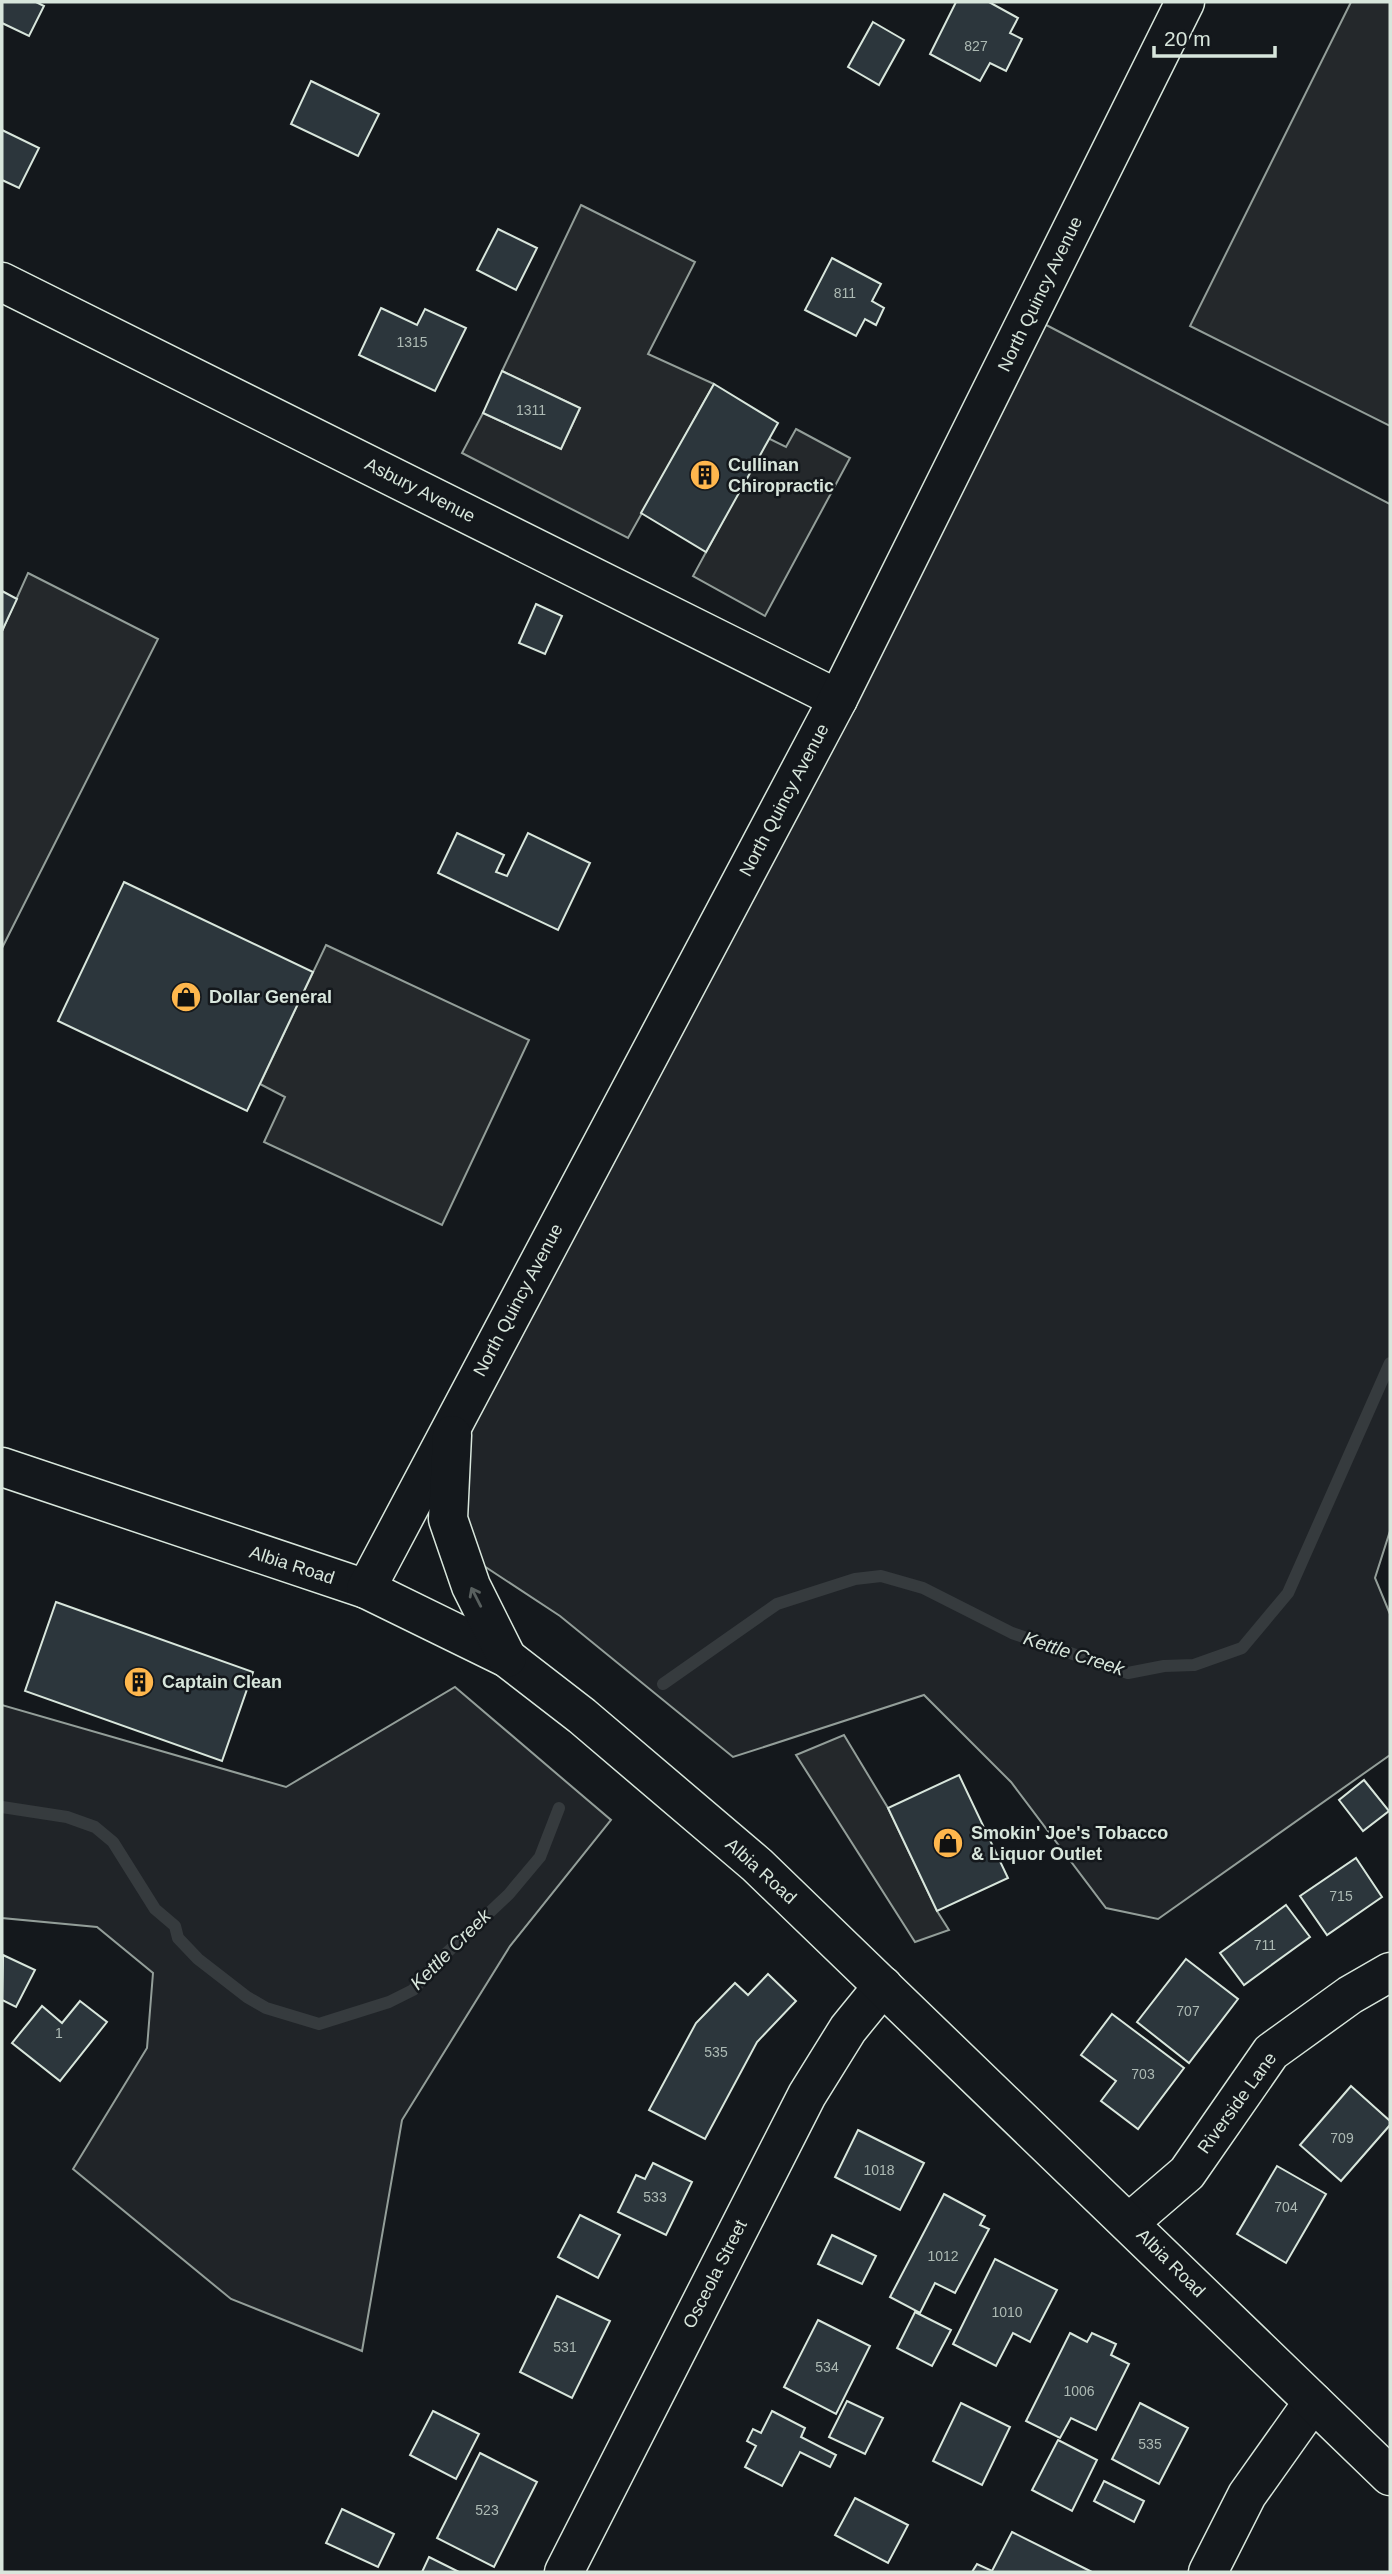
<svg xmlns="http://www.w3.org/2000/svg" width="1392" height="2574" viewBox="0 0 1392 2574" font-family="Arial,sans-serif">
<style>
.green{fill:#202428;stroke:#939e99;stroke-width:2}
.parking{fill:#24282b;stroke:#939e99;stroke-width:2}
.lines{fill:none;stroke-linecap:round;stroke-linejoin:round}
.stream{stroke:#363b3e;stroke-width:12}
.building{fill:#2c363c;stroke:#d8e6dc;stroke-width:2}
.minor-casing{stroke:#d8e6dc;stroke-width:41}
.major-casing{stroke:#d8e6dc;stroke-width:41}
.minor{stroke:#14181c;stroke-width:38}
.major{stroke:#14181c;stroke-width:38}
.oneway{stroke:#59605f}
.labels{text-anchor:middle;stroke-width:5;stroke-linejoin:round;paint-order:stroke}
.number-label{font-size:14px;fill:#adbab4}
.street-label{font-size:18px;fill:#d8e6dc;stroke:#14181c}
.poi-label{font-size:18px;font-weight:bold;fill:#d8e6dc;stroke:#14181c;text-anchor:start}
.water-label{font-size:19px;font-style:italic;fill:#d8e6dc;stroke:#14181c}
</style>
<rect width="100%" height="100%" fill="#14181c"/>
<g class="green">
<polygon points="1029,316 1390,504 1390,1531 1375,1578 1390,1614 1390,1755 1158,1919 1106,1908 1011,1782 924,1695 733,1757 560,1616 478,1562 448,1519 452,1423"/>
<polygon points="455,1687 611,1820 510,1946 402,2120 362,2351 231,2299 73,2169 147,2048 153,1973 97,1927 2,1918 2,1705 286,1787"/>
</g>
<g class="parking">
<polygon points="1351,2 1390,2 1390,426 1190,326"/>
<polygon points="581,205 695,262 648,354 714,384 628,538 462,453 483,413 561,449 580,408 502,371"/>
<polygon points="796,429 850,458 765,616 693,576 768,438 786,447"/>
<polygon points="28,573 158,639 2,948 2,631"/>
<polygon points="326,945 529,1040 442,1225 264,1142 285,1097 260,1084"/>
<polygon points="844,1735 888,1808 937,1911 949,1930 915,1942 796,1755"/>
</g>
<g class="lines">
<g class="stream">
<polyline points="663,1684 777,1604 855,1579 881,1576 923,1588 1012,1633 1128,1673 1164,1666 1194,1665 1242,1648 1288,1593 1390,1363"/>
<polyline points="2,1807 67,1817 95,1827 113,1842 155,1909 175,1926 178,1938 198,1959 247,1997 266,2008 319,2024 389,2002 413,1990 437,1962 509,1894 540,1857 559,1808"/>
</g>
</g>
<g class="building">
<polygon points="2,2 36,2 44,6 29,36 2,23"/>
<polygon points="956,2 989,2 1018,18 1010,33 1022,39 1006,71 990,63 980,81 930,54"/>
<polygon points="873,22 904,40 879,85 848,67"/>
<polygon points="311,81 379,114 358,156 291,124"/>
<polygon points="2,130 39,148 19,188 2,180"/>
<polygon points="498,229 537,248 516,290 477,270"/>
<polygon points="832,258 881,284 872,301 884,308 876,325 865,319 856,336 805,310"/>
<polygon points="381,308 417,325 425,309 466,328 435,391 359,355"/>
<polygon points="502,371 580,408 561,449 483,413"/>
<polygon points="714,384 778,423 706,552 641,513"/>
<polygon points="2,591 17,599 2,631"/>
<polygon points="536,604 562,616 545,654 519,643"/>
<polygon points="457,833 504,855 496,872 507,876 528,833 590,863 558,930 438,873"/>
<polygon points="124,882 313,972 247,1111 58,1021"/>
<polygon points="56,1602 253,1672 222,1761 25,1691"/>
<polygon points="959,1775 1008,1878 937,1911 888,1808"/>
<polygon points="1364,1780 1389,1811 1363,1831 1339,1800"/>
<polygon points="1356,1858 1382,1897 1327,1935 1300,1896"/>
<polygon points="1286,1905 1310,1937 1244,1985 1220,1953"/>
<polygon points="3,1955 35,1970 16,2007 2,2000"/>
<polygon points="1186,1959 1238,1999 1189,2063 1137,2022"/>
<polygon points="768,1974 796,2001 757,2042 705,2139 649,2110 696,2023 735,1983 748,1995"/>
<polygon points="80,2001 107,2022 60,2081 12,2043 42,2006 62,2023"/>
<polygon points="1112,2014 1184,2068 1138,2129 1101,2101 1116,2081 1081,2055"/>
<polygon points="1351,2086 1390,2121 1390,2125 1341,2181 1300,2145"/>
<polygon points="858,2130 924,2163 900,2210 835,2177"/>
<polygon points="653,2163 692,2182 666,2235 618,2212 636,2175 645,2179"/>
<polygon points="1277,2166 1326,2194 1286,2263 1237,2234"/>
<polygon points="944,2194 985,2216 980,2225 989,2229 955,2293 935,2283 920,2313 890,2297"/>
<polygon points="580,2215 620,2235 598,2278 558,2257"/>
<polygon points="832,2235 876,2256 862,2284 818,2264"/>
<polygon points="995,2259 1057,2290 1030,2342 1013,2333 996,2366 953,2344"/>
<polygon points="557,2296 610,2321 572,2398 520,2372"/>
<polygon points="915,2312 951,2330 932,2366 897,2348"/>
<polygon points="818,2320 870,2346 836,2414 784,2387"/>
<polygon points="1070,2333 1087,2342 1092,2333 1116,2344 1111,2355 1129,2364 1096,2430 1071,2418 1060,2438 1026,2421"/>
<polygon points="847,2401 883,2418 865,2454 829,2437"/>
<polygon points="961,2403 1010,2427 982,2485 933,2461"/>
<polygon points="1140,2403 1188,2428 1159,2484 1112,2459"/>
<polygon points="433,2411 479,2434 456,2479 410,2455"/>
<polygon points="772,2411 805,2428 801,2437 836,2455 830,2467 800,2452 782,2486 745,2467 756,2446 747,2441 753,2429 761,2433"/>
<polygon points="1058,2440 1097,2460 1072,2511 1032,2490"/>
<polygon points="480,2453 537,2482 494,2567 437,2538"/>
<polygon points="1104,2481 1144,2501 1134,2522 1094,2501"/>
<polygon points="855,2498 908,2525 888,2563 835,2535"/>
<polygon points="342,2509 394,2534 378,2567 326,2543"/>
<polygon points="1012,2532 1092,2572 972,2572 977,2564 992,2571"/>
<polygon points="429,2557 459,2572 422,2572"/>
</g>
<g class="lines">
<g class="minor-casing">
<g id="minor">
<polyline points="2,282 838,699"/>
<polyline points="2,1467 366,1589"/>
<polyline points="1130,2222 1187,2173 1271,2052 1350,1995 1390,1972"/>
<polyline points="564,2572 807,2095 848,2029 883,1986"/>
<polyline points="1208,2572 1247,2495 1313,2402"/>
</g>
</g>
<g class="major-casing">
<g id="major">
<polyline points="1185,2 838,699 366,1589 507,1658 582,1716 757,1865 1390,2476"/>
<polyline points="452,1435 448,1519 471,1586 507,1658"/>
</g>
</g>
<use href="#minor" class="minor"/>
<use href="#major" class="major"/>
</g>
<defs><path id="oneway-shaft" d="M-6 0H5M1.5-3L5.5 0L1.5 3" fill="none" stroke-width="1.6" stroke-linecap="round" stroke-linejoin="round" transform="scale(1.75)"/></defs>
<use class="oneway" href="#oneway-shaft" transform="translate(476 1597) rotate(-117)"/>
<defs>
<g id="building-disc" transform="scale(1.575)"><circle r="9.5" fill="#ffb74d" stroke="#14181c"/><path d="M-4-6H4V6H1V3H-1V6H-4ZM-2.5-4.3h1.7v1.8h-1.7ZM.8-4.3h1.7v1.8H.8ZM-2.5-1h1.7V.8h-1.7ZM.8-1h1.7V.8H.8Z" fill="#111"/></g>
<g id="shop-disc" transform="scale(1.575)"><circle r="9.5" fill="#ffb74d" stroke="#14181c"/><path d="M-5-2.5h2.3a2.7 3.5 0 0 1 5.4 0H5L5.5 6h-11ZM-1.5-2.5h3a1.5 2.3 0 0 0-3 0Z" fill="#111"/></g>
</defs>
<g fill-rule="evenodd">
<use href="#building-disc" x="705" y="475"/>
<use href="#shop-disc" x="186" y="997"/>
<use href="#building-disc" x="139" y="1682"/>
<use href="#shop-disc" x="948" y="1843"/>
</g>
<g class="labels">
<g class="number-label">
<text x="976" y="51">827</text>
<text x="845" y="298">811</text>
<text x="412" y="347">1315</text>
<text x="531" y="415">1311</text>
<text x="1341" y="1901">715</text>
<text x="1265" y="1950">711</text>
<text x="1188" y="2016">707</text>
<text x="59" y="2038">1</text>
<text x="716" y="2057">535</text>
<text x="1143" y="2079">703</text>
<text x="1342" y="2143">709</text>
<text x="879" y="2175">1018</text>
<text x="655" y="2202">533</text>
<text x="1286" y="2212">704</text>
<text x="943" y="2261">1012</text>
<text x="1007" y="2317">1010</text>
<text x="565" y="2352">531</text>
<text x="827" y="2372">534</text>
<text x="1079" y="2396">1006</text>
<text x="1150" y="2449">535</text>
<text x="487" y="2515">523</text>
</g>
<g class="street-label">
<text transform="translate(1040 294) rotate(-64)" y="6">North Quincy Avenue</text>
<text transform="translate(420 490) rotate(27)" y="6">Asbury Avenue</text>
<text transform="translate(784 800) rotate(-62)" y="6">North Quincy Avenue</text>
<text transform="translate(518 1300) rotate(-62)" y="6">North Quincy Avenue</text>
<text transform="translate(292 1565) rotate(18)" y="6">Albia Road</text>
<text transform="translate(761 1871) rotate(42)" y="6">Albia Road</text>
<text transform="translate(1237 2103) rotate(-54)" y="6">Riverside Lane</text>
<text transform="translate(1171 2263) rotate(45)" y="6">Albia Road</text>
<text transform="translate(715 2274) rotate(-63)" y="6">Osceola Street</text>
</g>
<g class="poi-label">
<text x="728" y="471">Cullinan<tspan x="728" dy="21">Chiropractic</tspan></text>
<text x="209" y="1003">Dollar General</text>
<text x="162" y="1688">Captain Clean</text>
<text x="971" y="1839">Smokin' Joe's Tobacco<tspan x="971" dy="21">&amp; Liquor Outlet</tspan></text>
</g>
<g class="water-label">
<text transform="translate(1074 1653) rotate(18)" y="7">Kettle Creek</text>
<text transform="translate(450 1949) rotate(-45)" y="7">Kettle Creek</text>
</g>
</g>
<rect width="1392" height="2574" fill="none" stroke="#d8e6dc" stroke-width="7"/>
<path d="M1154 46v10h121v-10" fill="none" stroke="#d8e6dc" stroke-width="3.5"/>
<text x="1164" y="46" font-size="21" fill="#d8e6dc" stroke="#14181c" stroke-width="5" paint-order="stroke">20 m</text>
</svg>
